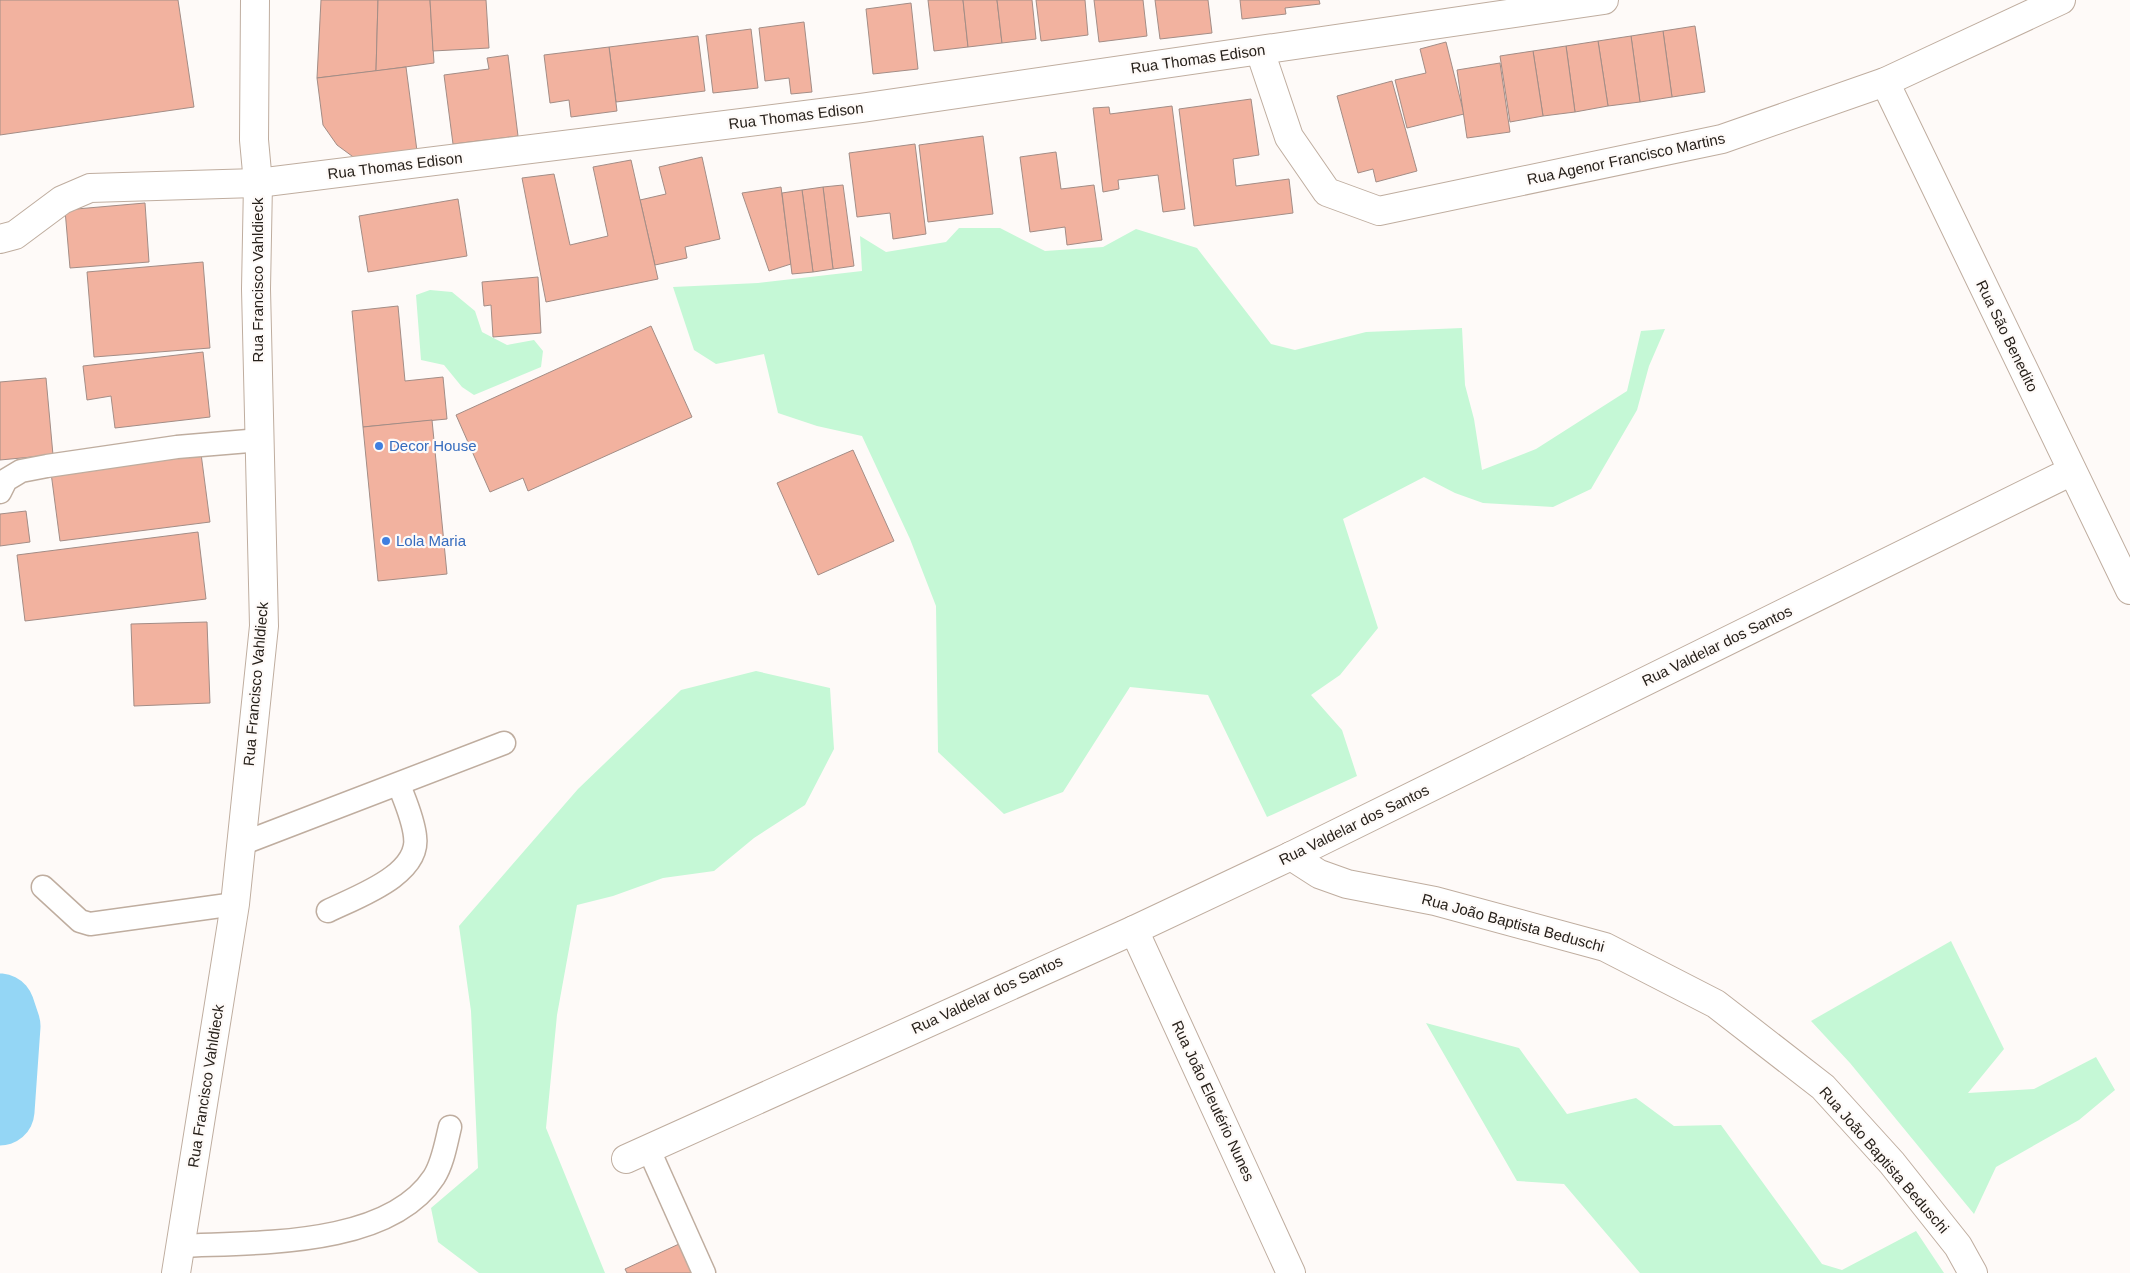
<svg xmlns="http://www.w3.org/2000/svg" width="2130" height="1273" viewBox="0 0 2130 1273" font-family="Arial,sans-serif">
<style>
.green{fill:#c5f8d6}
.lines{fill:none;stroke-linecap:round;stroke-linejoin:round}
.river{stroke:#94d6f5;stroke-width:69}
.building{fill:#f2b29f;stroke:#a38d86}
.service-casing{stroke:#bfad9f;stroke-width:25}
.minor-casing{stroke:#bfad9f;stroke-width:30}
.secondary-casing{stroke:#bfad9f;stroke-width:30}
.service{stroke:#fff;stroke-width:22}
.minor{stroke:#fff;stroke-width:28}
.secondary{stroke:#fff;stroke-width:28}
.shop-dot{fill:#3f7fe0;stroke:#fefaf8;stroke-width:2}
.labels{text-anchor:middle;stroke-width:4.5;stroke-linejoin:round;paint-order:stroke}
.street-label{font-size:15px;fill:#27211b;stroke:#fefaf8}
.shop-label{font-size:15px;fill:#366cbe;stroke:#fefaf8;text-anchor:start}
</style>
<rect width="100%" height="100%" fill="#fefaf8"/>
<g class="green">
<polygon points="959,228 1000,228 1045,251 1103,247 1136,229 1197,248 1271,344 1295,350 1366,332 1462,328 1465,385 1474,419 1482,470 1536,449 1627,391 1641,331 1665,329 1649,366 1637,410 1591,489 1553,507 1483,503 1455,493 1424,477 1343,519 1378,628 1340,675 1311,695 1342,730 1357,776 1267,817 1208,695 1130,687 1063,792 1004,814 938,752 936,606 910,539 862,436 817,426 778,413 764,354 716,364 694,350 673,287 758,283 862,271 860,236 886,252 946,242"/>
<polygon points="430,290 452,292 475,311 482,332 507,345 534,340 543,351 541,367 474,395 462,387 444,365 421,360 416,295"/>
<polygon points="756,671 830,688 834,749 805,805 754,838 714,871 663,878 613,896 577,905 557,1015 546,1128 605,1273 479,1273 438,1242 431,1208 478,1168 471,1011 459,926 578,789 681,690"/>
<polygon points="1951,941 2004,1049 1968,1093 2034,1089 2096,1057 2115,1090 2079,1120 1996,1167 1974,1214 1850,1063 1811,1021"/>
<polygon points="1426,1023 1519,1048 1567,1114 1636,1098 1674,1126 1721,1125 1822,1264 1842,1270 1916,1231 1944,1273 1640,1273 1564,1184 1517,1181"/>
</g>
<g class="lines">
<polyline class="river" points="0,1008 6,1026 0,1111"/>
</g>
<g class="building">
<polygon points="0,0 178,0 194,107 0,135"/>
<polygon points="321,0 378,0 376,71 317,78"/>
<polygon points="378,0 430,0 434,63 376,71"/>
<polygon points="430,0 486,0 489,48 433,51"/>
<polygon points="928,0 963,0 968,47 934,51"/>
<polygon points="963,0 997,0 1002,43 968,47"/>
<polygon points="997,0 1032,0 1036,39 1002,43"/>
<polygon points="1036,0 1085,0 1088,35 1041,41"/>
<polygon points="1094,0 1143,0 1147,36 1099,42"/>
<polygon points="1155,0 1208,0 1212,33 1160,39"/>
<polygon points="1240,0 1319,0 1320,4 1285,8 1286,14 1242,19"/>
<polygon points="911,3 918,69 873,74 866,9"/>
<polygon points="804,22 812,92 791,94 789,78 765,81 759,28"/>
<polygon points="1695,26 1705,92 1672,97 1663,31"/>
<polygon points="751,29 758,88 713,93 706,35"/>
<polygon points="1663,31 1672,97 1640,102 1631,36"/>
<polygon points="698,36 705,91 616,102 609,47"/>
<polygon points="1631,36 1640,102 1608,106 1598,41"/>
<polygon points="1598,41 1608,106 1575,112 1566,46"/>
<polygon points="1446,42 1464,114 1407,128 1395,80 1426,73 1420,49"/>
<polygon points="1566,46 1575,112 1543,116 1533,51"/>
<polygon points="609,47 617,111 571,117 569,100 550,103 544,55"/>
<polygon points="1533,51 1543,116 1510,122 1500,56"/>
<polygon points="508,55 518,136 453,144 444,75 489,69 487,58"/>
<polygon points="1500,63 1510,132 1467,138 1457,70"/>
<polygon points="406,67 417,151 356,159 337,145 323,125 317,78"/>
<polygon points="1392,81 1417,171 1376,182 1373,169 1358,173 1337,96"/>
<polygon points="1251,99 1259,155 1233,159 1236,186 1289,179 1293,213 1194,226 1179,109"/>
<polygon points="1172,106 1185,209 1163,212 1158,175 1118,180 1119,189 1103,192 1093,108 1109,107 1110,114"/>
<polygon points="983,136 993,214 928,222 919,145"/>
<polygon points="915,144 926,234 893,239 890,213 857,217 849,153"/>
<polygon points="1056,152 1061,189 1094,185 1102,240 1067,245 1065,227 1030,232 1020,157"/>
<polygon points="702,157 720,239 685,247 687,258 655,265 640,200 666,194 659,167"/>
<polygon points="631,160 658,279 546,302 522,178 554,174 570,245 608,236 593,167"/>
<polygon points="843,185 854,266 833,269 823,187"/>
<polygon points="781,187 791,264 769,271 742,193"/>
<polygon points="823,187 833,269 813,272 802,190"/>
<polygon points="802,190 813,272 792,274 782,193"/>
<polygon points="458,199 467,256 368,272 359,216"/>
<polygon points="145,203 149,262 70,268 65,210"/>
<polygon points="203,262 210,348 94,357 87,272"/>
<polygon points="538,277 541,333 493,337 491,305 484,306 482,282"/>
<polygon points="398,306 405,381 443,377 447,419 363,427 352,311"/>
<polygon points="651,326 692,417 528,491 523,478 490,492 456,415"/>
<polygon points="203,352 210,417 115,428 111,396 87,400 83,366"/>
<polygon points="46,378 53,455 0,460 0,382"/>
<polygon points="432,420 447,574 378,581 363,427"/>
<polygon points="200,446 210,522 60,541 50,465"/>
<polygon points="853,450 894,541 818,575 777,483"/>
<polygon points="26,511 30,542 0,546 0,514"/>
<polygon points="198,532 206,599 25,621 17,555"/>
<polygon points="207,622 210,703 134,706 131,624"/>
<polygon points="679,1244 693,1273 627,1273 625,1269"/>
</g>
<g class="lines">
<g class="service-casing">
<g id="service">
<polyline points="0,492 6,480 21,471 47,466 177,447 260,440"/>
<polyline points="241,844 504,743"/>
<polyline points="43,887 80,921 90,924 235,904"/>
<path d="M 328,911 C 356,897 421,875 415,836 C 413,818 405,801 399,785"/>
<polyline points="649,1150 704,1273"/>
<path d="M 180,1246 C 254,1242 388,1248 434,1177 C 443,1163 446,1143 450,1127"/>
</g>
</g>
<g class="minor-casing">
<g id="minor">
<polyline points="1260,51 1289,137 1327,192 1379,211 1722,139 1885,82 2061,0"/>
<polyline points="1885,82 2130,590"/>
<polyline points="0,239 15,235 62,200 90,188 258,183 861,108 1604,0"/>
<polyline points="1291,856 1319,874 1347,884 1435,901 1605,947 1716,1004 1823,1087 1892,1163 1958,1246 1973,1273"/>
<polyline points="1134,930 1291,1273"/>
<polyline points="626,1159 1134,930 1291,856 2072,471"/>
</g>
</g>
<g class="secondary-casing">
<polyline id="secondary" points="176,1273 235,904 264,626 256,289 258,183 254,140 255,0"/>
</g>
<use href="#service" class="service"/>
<use href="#minor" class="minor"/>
<use href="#secondary" class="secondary"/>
</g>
<g class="shop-dot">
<circle cx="379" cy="446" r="5"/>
<circle cx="386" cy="541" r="5"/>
</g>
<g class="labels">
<g class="street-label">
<text transform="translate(1198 59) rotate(-8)" y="5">Rua Thomas Edison</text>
<text transform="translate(796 116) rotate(-7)" y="5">Rua Thomas Edison</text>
<text transform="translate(1626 159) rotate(-12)" y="5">Rua Agenor Francisco Martins</text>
<text transform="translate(395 166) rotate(-7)" y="5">Rua Thomas Edison</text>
<text transform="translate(258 280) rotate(-90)" y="5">Rua Francisco Vahldieck</text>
<text transform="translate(2007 336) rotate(64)" y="5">Rua São Benedito</text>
<text transform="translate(1717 646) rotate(-26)" y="5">Rua Valdelar dos Santos</text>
<text transform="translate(256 684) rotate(-85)" y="5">Rua Francisco Vahldieck</text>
<text transform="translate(1354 825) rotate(-26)" y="5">Rua Valdelar dos Santos</text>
<text transform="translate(1513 923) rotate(15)" y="5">Rua João Baptista Beduschi</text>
<text transform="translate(987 995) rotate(-25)" y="5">Rua Valdelar dos Santos</text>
<text transform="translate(206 1086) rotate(-81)" y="5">Rua Francisco Vahldieck</text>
<text transform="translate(1213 1101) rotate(65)" y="5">Rua João Eleutério Nunes</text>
<text transform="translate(1884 1160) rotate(49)" y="5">Rua João Baptista Beduschi</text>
</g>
<g class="shop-label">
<text x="389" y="451">Decor House</text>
<text x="396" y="546">Lola Maria</text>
</g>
</g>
</svg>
